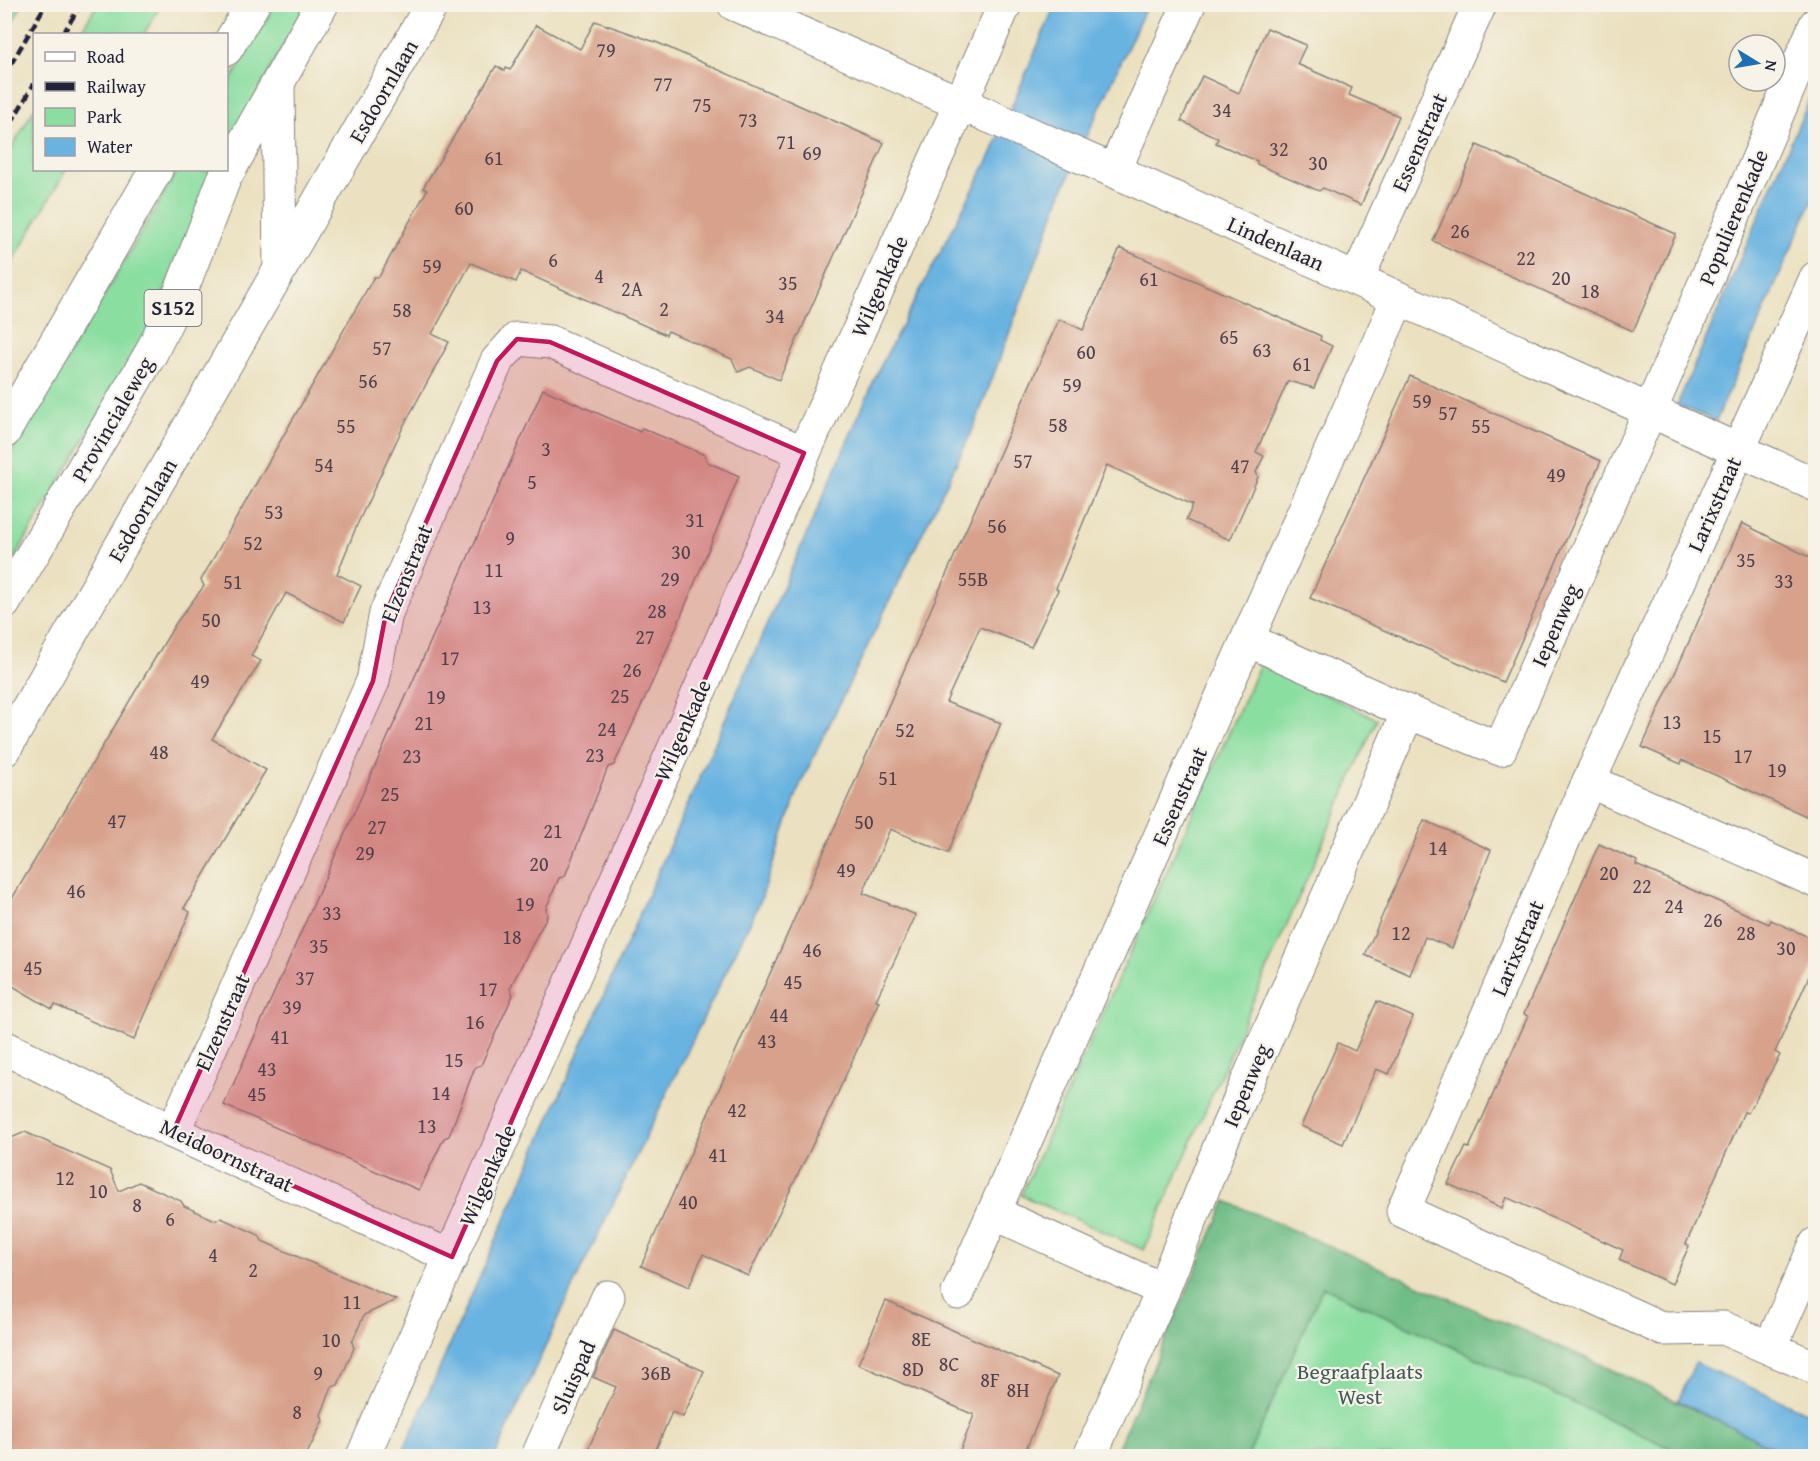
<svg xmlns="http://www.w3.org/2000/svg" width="1820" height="1461" viewBox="0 0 1820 1461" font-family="'Gentium Book Plus',serif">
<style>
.green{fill:#8adea0;stroke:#56806e;stroke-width:1.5}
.forest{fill:#6fbd86;stroke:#487060;stroke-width:1.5}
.water{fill:#69b3e1;stroke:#466a8e;stroke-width:1.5}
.building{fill:#d7a18b}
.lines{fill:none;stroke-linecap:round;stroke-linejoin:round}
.minor-casing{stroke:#86827e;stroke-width:35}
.major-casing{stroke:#86827e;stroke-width:35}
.minor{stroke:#fff;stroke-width:33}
.major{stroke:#fff;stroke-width:33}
.rail{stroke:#22223b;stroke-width:4.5;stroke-dasharray:9 4.5;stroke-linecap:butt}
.marked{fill:#c2185b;fill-opacity:0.2;stroke:#c2185b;stroke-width:4.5;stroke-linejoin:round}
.labels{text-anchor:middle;stroke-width:4.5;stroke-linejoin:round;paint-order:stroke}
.number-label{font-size:20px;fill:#4f424f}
.shield{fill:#f7f3e8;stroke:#62616f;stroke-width:1.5}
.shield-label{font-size:21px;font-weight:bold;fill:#22223b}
.street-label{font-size:22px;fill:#22223b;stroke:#f7f3e8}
.park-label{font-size:22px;fill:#415a59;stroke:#f7f3e8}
</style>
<rect width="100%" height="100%" fill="#f7f3e8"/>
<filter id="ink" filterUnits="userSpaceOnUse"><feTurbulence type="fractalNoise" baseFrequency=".0167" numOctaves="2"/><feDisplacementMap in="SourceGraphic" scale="12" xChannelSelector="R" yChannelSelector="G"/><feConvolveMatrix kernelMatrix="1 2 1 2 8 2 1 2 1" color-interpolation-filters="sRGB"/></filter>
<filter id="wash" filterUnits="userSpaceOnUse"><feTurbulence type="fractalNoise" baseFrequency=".008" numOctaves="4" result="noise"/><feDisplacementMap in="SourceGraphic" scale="24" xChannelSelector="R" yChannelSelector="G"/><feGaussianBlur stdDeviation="1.35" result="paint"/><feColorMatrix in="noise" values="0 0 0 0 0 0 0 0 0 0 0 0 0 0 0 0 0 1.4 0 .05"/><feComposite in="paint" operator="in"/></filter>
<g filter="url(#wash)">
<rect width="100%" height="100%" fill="#ebe1c0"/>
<g class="green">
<polygon points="5,4 22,5 5,35 4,5"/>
<polygon points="97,5 97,4 161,5 144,34 79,34"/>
<polygon points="275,5 306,5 227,148 227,87"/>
<polygon points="34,109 34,170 66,170 5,275 5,160"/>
<polygon points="178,170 216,170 144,339 5,574 5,463"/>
<polygon points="1260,664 1377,719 1144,1250 1021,1195"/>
<polygon points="1323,1287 1688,1456 1248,1456"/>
</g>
<polygon class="forest" points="1226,1201 1602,1365 1790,1456 1688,1456 1323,1287 1248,1456 1114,1456"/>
<g class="water">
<polygon points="1055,5 1147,5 1064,187 974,427 800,785 760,902 573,1286 495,1456 401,1456 881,365 991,155"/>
<polygon points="1815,87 1815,194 1716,421 1677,405"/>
<polygon points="1695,1363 1815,1416 1815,1456 1790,1456 1678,1401"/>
</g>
<g id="blocks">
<g class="building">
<polygon points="595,21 658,43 884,143 779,380 750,367 738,372 732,359 668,331 666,335 521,271 516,282 471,263 432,334 449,342 404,425 357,525 337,574 361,586 344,622 286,593 251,656 261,661 212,739 266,770 184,908 190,912 134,1040 55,1005 52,1009 4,981 4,912 176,623 204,586 201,580 374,277 379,277 427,190 423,188 496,66 505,71 506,68 510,70 536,25 580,49"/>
<polygon points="1267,28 1306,45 1297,64 1352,88 1349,95 1399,116 1361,205 1323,188 1319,191 1257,164 1257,161 1216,143 1218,138 1181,121 1202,76 1239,93"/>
<polygon points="1477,145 1676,234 1633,331 1433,241"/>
<polygon points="1120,248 1321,336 1320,340 1332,346 1314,388 1288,381 1256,452 1264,456 1256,472 1258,477 1230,540 1186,520 1193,505 1107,465 1056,588 1058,590 1031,647 980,627 946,702 1001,723 948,853 890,829 863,893 916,915 876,1000 879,1001 836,1097 748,1276 703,1254 689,1287 641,1266 1059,319 1083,330"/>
<polygon points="1410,376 1601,461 1503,682 1310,598"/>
<polygon points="543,389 640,432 642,428 705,455 707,462 739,476 666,652 614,765 608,767 565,876 559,878 546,908 547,916 510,988 513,995 495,1034 481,1065 475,1067 449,1136 444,1138 419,1190 224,1105"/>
<polygon points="1742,523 1815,560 1815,820 1682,760 1681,764 1642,747"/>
<polygon points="1424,820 1491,850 1452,948 1425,937 1410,975 1365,955"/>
<polygon points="1599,844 1637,861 1636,865 1769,924 1771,920 1815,940 1815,963 1775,1052 1780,1055 1748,1113 1744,1112 1686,1244 1689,1246 1672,1284 1619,1260 1623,1250 1506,1197 1502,1208 1448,1184 1466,1147 1469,1148 1528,1016 1524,1014"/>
<polygon points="1377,1001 1413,1017 1389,1074 1376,1069 1343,1144 1301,1126 1338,1043 1355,1051"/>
<polygon points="25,1132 110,1170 119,1191 139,1182 181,1201 184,1206 215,1220 221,1218 259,1235 262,1241 396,1300 364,1315 352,1342 354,1348 338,1385 332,1387 321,1415 323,1420 306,1456 32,1456 4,1447 4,1141"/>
<polygon points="886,1301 1058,1376 1023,1456 958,1456 974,1415 858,1364"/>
<polygon points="614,1330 704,1371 683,1417 672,1412 653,1456 585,1456 616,1387 593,1377"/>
</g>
</g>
</g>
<g filter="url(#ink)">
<use href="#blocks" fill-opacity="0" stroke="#86827e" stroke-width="1.5"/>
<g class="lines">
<g class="minor-casing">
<g id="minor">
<polyline points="734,4 1114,171 1816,485"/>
<polyline points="278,84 280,269"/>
<polyline points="1114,171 1189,4"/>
<polyline points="1816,278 1589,781 1403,1211 1663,1329 1723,1328 1816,1368"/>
<polyline points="1357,279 1480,4"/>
<polyline points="1248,640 1408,712 1500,749 1650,411 1816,24"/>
<polyline points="4,750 432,4"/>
<polyline points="1589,781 1816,881"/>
<polyline points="4,1047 173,1132 452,1257"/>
<polyline points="173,1132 373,681 386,613 497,361 517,339 550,342 804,453"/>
<polyline points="994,1213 1163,1290 1223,1138 1408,712"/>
<polyline points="958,1293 1398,299"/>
<polyline points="1770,1348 1816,1244"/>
<polyline points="363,1456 804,453 1005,4"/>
<polyline points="538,1456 608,1297"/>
<polyline points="1090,1456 1163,1290"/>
</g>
</g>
<g class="major-casing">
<g id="major">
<polyline points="226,49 253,4"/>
<polyline points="4,432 156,170"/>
<polyline points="4,603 151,353 181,291 224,179 322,4"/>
</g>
</g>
<use href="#minor" class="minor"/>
<use href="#major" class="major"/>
<g class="rail">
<polyline points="63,34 81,4"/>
<polyline points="4,76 46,4"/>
<polyline points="4,135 34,84"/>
</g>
</g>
</g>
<path class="marked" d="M 517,339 L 550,342 L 804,453 L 452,1257 L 173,1132 L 373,681 L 386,613 L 497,361 Z"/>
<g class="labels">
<g class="number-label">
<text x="606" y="57">79</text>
<text x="663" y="91">77</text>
<text x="702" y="112">75</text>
<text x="1222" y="117">34</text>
<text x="748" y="127">73</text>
<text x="786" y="149">71</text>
<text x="1279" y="156">32</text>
<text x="812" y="160">69</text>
<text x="494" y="165">61</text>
<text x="1318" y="170">30</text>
<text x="464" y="215">60</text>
<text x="1460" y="238">26</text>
<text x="1526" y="265">22</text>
<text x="553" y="267">6</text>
<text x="432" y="273">59</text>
<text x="599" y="283">4</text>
<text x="1561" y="285">20</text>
<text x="1149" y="286">61</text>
<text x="788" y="290">35</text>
<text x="632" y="296">2A</text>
<text x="1590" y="298">18</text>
<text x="664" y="316">2</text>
<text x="402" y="317">58</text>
<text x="775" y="323">34</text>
<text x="1229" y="344">65</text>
<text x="382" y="355">57</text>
<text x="1262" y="357">63</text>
<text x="1086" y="359">60</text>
<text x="1302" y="371">61</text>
<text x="368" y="388">56</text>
<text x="1072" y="392">59</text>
<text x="1422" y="408">59</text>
<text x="1448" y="420">57</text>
<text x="1058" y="432">58</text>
<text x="346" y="433">55</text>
<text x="1481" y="433">55</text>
<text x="546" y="456">3</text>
<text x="1023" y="468">57</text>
<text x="324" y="472">54</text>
<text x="1240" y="473">47</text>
<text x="1556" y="482">49</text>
<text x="532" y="489">5</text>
<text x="274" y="519">53</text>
<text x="695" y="527">31</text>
<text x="997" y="533">56</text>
<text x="510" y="545">9</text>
<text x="253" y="550">52</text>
<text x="681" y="559">30</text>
<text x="1746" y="567">35</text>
<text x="494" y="577">11</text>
<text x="670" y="586">29</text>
<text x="973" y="586">55B</text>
<text x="1784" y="588">33</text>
<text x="233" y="589">51</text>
<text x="482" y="614">13</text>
<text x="657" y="618">28</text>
<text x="211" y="627">50</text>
<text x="645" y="644">27</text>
<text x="450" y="665">17</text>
<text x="632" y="677">26</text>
<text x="200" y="688">49</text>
<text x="620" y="703">25</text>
<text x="436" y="704">19</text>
<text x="1672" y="729">13</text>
<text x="424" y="730">21</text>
<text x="607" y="736">24</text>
<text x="905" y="737">52</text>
<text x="1712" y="743">15</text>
<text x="159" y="759">48</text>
<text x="595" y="762">23</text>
<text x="412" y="763">23</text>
<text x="1743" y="763">17</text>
<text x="1777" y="777">19</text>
<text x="888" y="785">51</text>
<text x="390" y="801">25</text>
<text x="117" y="828">47</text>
<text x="864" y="829">50</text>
<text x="377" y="834">27</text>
<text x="553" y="838">21</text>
<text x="1438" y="855">14</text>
<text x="365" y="860">29</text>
<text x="539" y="871">20</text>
<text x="846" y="877">49</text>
<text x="1609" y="880">20</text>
<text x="1642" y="893">22</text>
<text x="76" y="898">46</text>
<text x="525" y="911">19</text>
<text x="1674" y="913">24</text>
<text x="332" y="920">33</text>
<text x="1713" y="927">26</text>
<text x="1401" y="940">12</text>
<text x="1746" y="940">28</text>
<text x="512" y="944">18</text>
<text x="319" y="953">35</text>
<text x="1786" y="955">30</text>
<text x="812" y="957">46</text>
<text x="33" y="975">45</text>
<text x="305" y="985">37</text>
<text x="793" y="989">45</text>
<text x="488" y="996">17</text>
<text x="292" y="1014">39</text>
<text x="779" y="1022">44</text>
<text x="475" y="1029">16</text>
<text x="280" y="1044">41</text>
<text x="767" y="1048">43</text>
<text x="454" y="1067">15</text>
<text x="267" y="1076">43</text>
<text x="441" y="1100">14</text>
<text x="257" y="1101">45</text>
<text x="737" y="1117">42</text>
<text x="427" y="1133">13</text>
<text x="718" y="1162">41</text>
<text x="65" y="1185">12</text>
<text x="98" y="1198">10</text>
<text x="688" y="1209">40</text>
<text x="137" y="1212">8</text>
<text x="170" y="1226">6</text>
<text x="213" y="1262">4</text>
<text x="253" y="1277">2</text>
<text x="352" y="1309">11</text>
<text x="921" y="1346">8E</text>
<text x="331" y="1347">10</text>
<text x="949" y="1371">8C</text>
<text x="913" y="1376">8D</text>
<text x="318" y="1380">9</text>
<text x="656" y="1380">36B</text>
<text x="990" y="1387">8F</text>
<text x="1018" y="1397">8H</text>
<text x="297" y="1419">8</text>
</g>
<rect class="shield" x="144.5" y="290" width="57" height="36" rx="4.5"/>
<g class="shield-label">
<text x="173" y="315">S152</text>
</g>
<g class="street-label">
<text transform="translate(383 91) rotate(-60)" y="8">Esdoornlaan</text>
<text transform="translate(1419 142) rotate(-66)" y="8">Essenstraat</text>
<text transform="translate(1733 217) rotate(-67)" y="8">Populierenkade</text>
<text transform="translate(1276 243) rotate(24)" y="8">Lindenlaan</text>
<text transform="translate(879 286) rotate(-66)" y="8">Wilgenkade</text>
<text transform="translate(112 419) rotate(-60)" y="8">Provincialeweg</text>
<text transform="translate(1714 504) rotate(-66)" y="8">Larixstraat</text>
<text transform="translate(142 510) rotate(-60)" y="8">Esdoornlaan</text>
<text transform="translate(406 573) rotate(-68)" y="8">Elzenstraat</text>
<text transform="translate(1555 625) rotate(-66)" y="8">Iepenweg</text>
<text transform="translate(682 730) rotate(-66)" y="8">Wilgenkade</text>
<text transform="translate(1179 796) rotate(-66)" y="8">Essenstraat</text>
<text transform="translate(1517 948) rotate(-67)" y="8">Larixstraat</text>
<text transform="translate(222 1022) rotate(-66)" y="8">Elzenstraat</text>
<text transform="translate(1246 1085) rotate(-67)" y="8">Iepenweg</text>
<text transform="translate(227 1155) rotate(25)" y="8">Meidoornstraat</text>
<text transform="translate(487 1175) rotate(-66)" y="8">Wilgenkade</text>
<text transform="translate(573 1377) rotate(-66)" y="8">Sluispad</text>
</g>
<g class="park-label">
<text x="1360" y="1379">Begraafplaats<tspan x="1360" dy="25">West</tspan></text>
</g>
</g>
<rect width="1820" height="1461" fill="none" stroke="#f7f3e8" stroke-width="24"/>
<rect x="33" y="33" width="195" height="138" fill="#f7f3e8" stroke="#a29fa3" stroke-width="1.5"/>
<rect x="45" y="52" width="30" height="9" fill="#ffffff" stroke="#a29fa3" stroke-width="1.5"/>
<text x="87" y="63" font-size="18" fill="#22223b">Road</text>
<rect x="45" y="82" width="30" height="9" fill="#22223b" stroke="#a29fa3" stroke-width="1.5"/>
<text x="87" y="93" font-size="18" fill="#22223b">Railway</text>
<rect x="45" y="108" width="30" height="18" fill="#8adea0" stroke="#a29fa3" stroke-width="1.5"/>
<text x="87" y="123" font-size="18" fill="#22223b">Park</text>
<rect x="45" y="138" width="30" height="18" fill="#69b3e1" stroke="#a29fa3" stroke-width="1.5"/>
<text x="87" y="153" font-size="18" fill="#22223b">Water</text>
<g transform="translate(1757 63) rotate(101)"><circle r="28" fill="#f7f3e8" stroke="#a29fa3" stroke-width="1.5"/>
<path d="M0-4.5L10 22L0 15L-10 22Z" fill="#1f6fb2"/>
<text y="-9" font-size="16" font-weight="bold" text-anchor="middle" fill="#22223b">N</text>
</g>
</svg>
